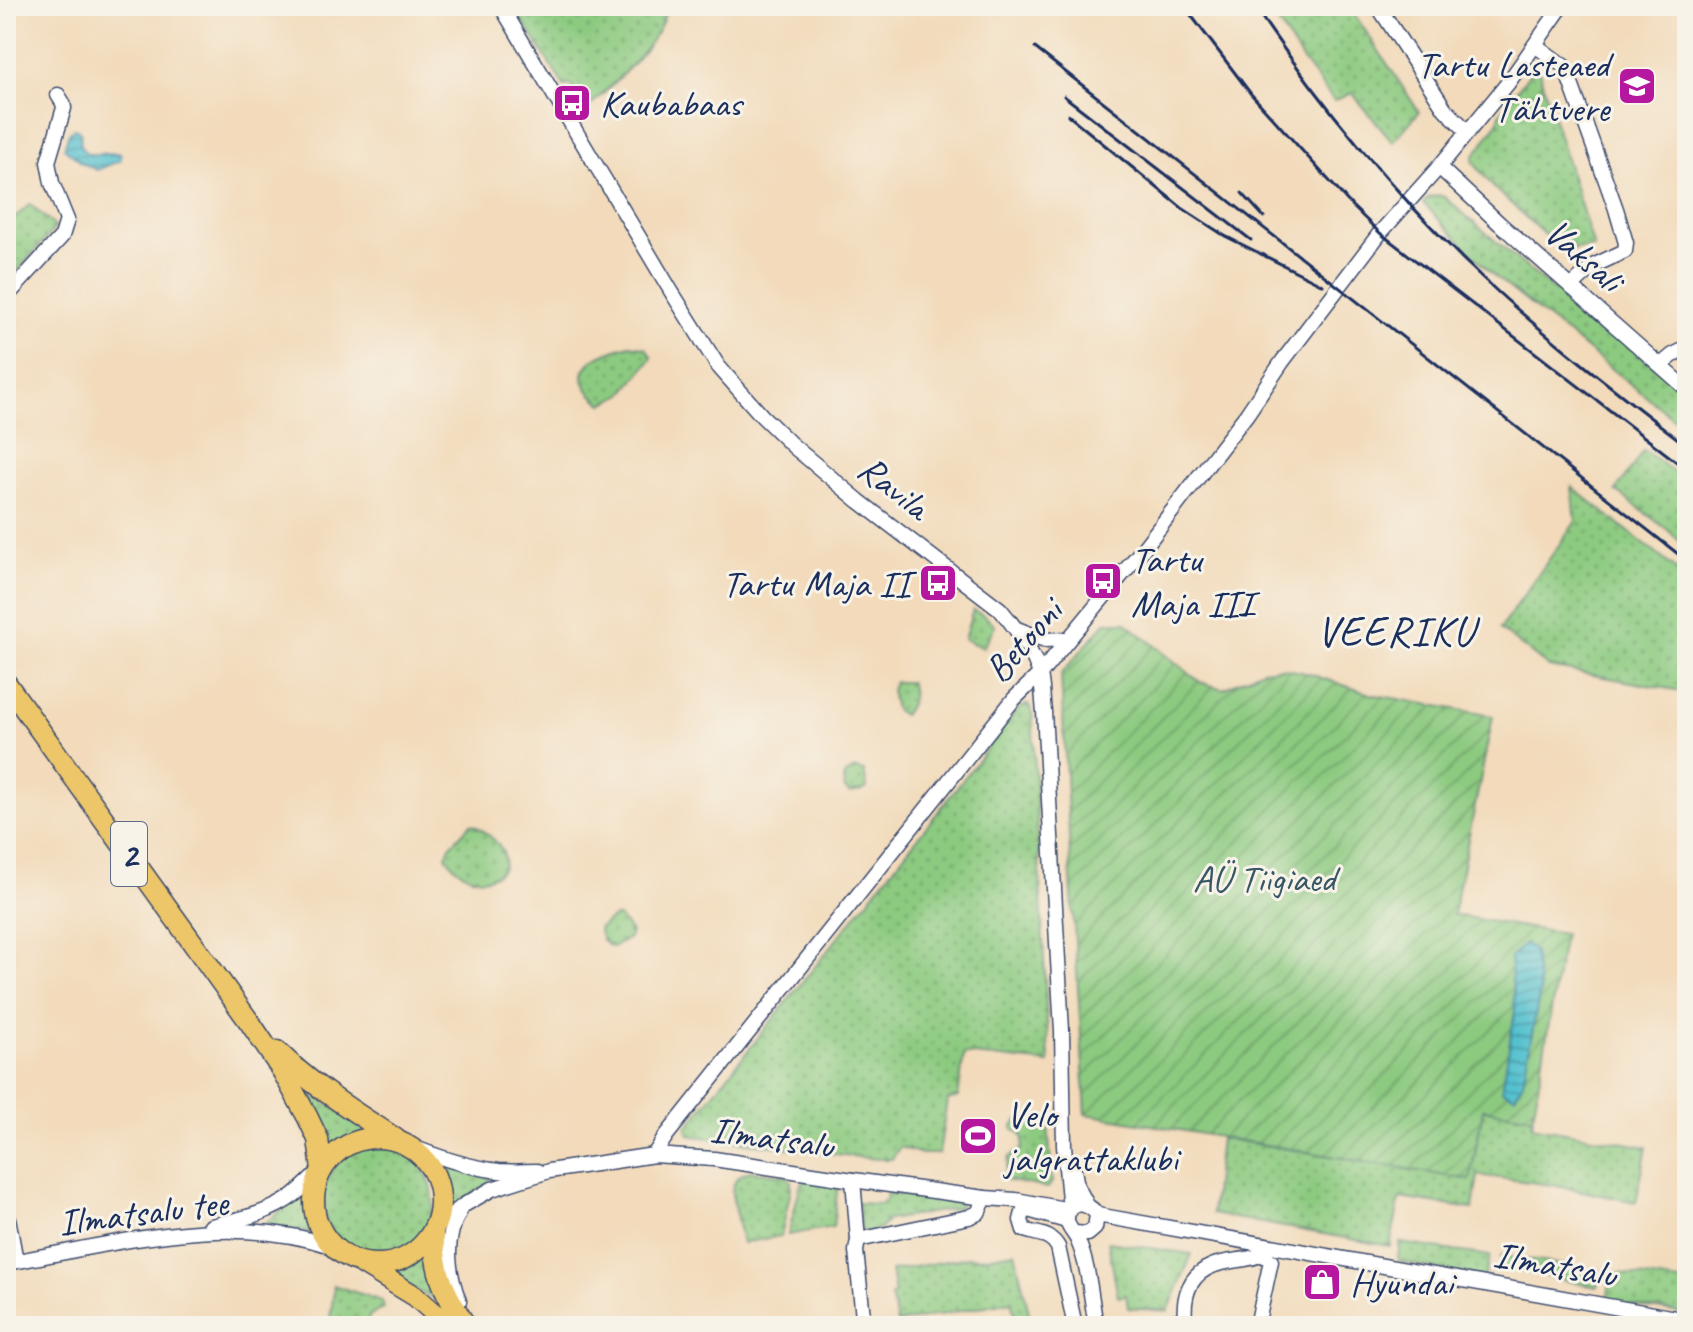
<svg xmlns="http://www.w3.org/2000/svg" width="1693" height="1332" viewBox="0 0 1693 1332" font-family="Caveat,sans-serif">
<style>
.grass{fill:url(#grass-dots);stroke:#547c6f;stroke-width:2}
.garden{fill:url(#garden-furrows);stroke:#547c6f;stroke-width:2}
.water{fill:url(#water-rules);stroke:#387896;stroke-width:2}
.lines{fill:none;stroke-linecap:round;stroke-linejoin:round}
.minor-casing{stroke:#3b496c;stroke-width:17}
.highway-casing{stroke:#3b496c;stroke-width:23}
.minor{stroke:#fff;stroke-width:14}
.highway{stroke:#ecc669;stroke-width:20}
.rail{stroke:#1b2f5e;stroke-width:3}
.labels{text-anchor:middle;stroke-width:6;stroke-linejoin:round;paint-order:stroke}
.shield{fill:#f7f3e8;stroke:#5d6a87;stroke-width:2}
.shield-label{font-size:36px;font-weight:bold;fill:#1b2f5e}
.poi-label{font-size:38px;fill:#1b2f5e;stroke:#f7f3e8;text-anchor:start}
.street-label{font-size:38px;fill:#1b2f5e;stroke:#f7f3e8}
.park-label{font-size:38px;fill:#375666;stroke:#f7f3e8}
.quarter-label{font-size:42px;letter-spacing:2px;fill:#1b2f5e;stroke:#f7f3e8}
</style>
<defs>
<pattern id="grass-dots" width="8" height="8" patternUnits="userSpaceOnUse" patternTransform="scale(2)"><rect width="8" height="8" fill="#8cca80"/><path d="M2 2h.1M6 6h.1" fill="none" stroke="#72a46c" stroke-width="1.8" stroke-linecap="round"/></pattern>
<pattern id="garden-furrows" width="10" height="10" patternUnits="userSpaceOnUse" patternTransform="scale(2)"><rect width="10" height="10" fill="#8cca80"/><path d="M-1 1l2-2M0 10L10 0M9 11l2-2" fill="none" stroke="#72a46c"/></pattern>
<pattern id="water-rules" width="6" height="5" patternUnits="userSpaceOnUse" patternTransform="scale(2)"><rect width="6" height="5" fill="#55c1cf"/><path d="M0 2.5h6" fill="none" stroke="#469dab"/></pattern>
</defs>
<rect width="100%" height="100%" fill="#f7f3e8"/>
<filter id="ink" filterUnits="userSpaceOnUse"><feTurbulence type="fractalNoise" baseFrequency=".0125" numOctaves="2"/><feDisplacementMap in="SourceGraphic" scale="16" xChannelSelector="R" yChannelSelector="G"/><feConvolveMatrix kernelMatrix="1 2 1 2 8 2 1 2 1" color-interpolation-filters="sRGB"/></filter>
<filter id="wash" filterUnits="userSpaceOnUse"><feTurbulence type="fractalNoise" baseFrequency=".006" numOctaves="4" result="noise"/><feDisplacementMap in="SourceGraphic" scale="32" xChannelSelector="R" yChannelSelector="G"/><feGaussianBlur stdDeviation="1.8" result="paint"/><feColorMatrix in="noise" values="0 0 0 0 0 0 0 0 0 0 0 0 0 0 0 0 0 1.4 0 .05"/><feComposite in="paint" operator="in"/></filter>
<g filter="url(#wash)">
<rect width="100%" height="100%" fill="#f2daba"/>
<g class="grass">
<path d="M 520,6 L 663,6 L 666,12 C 654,50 613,83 585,111 L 571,85 L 564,86 L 520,17 Z"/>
<polygon points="1267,6 1349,6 1419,112 1393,142 1352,93 1334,101 1303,61"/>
<polygon points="1534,67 1538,68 1594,248 1579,248 1564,252 1561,250 1493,187 1473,162 1474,156 1498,122 1500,114"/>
<polygon points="1438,195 1444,197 1553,290 1559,287 1687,394 1687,429 1492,274 1423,203 1428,198"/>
<polygon points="30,204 56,227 6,284 6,226"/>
<path d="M 630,345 L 646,348 L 652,358 L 623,394 L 603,404 C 599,400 592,396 589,391 C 567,363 611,350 630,345 Z"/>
<polygon points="1644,450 1687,482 1687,548 1668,530 1616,491"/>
<polygon points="1572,487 1687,578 1687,692 1549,667 1500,629 1576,521"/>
<polygon points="973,610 985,616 995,625 983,648 964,639"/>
<path d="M 894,682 L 910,682 C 915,695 912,704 903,715 L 895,710 L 891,690 Z"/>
<polygon points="1028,704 1032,709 1049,1063 964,1054 958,1097 947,1100 939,1154 922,1154 900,1147 892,1159 876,1159 694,1136 688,1133 687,1127 916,840 1018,709"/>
<polygon points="855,769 864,771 867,788 862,791 849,793 844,788 844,775"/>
<path d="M 471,824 C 480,827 485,832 492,838 C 529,870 475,901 446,856 L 450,846 Z"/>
<path d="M 614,917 L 619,917 L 631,932 L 629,938 L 613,947 C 604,944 599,938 599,928 Z"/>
<polygon points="309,1095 319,1099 373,1132 347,1140 329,1153 307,1097"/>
<polygon points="1483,1109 1533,1117 1532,1126 1647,1147 1636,1202 1552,1185 1478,1175 1473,1209 1400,1198 1390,1246 1212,1214 1220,1138 1470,1179"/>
<path d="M 1020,1118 L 1048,1124 L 1052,1182 L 1048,1188 L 1004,1180 L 1009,1157 L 1022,1149 C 1024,1139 1024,1133 1013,1130 L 1013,1125 Z"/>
<circle cx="378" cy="1201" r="55"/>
<polygon points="440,1166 473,1172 490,1178 490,1182 446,1211 446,1191 438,1167"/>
<path d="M 752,1171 L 787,1176 L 791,1181 L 791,1189 L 781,1236 L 742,1243 L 732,1194 C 732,1182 739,1173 752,1171 Z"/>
<polygon points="809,1180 838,1184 833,1227 788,1235 800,1187 803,1182"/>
<polygon points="311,1188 310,1205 317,1233 280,1228 265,1223"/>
<polygon points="887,1193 960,1203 959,1208 888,1220 878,1231 865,1232 861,1229 858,1203 880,1204 886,1200"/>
<polygon points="1108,1242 1192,1254 1168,1311 1128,1308 1126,1295 1118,1297"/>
<polygon points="1400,1243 1490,1256 1485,1275 1482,1278 1401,1262 1398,1258"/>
<polygon points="425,1250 441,1301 423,1294 383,1270 410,1261"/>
<polygon points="1015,1252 1032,1326 1024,1326 1015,1316 1011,1301 897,1323 891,1296 895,1294 891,1271 968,1257 980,1258"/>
<path d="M 1501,1256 L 1600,1270 L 1597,1287 C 1564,1281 1533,1272 1500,1267 Z"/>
<polygon points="1611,1272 1687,1283 1687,1314 1612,1302 1608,1296"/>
<polygon points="333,1285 382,1301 384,1308 370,1315 365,1326 329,1326 334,1291"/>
</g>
<polygon class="garden" points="1106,622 1125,622 1200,682 1223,689 1262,670 1282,668 1310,674 1370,694 1493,716 1453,915 1564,934 1533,1117 1483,1109 1470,1180 1086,1114 1071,878 1061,674"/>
<g class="water">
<path d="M 74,128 L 80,131 C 81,136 80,141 81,146 C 87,162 109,149 121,154 L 121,160 L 97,170 L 82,163 L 64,148 L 68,135 Z"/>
<polygon points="1525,943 1534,952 1540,991 1523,1082 1515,1096 1502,1090 1515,1011 1510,958"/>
</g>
</g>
<g filter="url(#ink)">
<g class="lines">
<g class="minor-casing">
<g id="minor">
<path d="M 501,6 L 671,291 L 718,366 L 762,416 L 793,446 L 859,501 L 1000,609 C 1016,628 1031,648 1039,671 C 1043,683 1042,698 1044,711 L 1062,1031 L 1064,1146 L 1070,1210"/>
<polyline points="1378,6 1445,109 1468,132"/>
<polyline points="1535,45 1565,67 1616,209 1626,243 1625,251 1595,265 1571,287"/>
<polyline points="1439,167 1500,224 1687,389"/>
<polyline points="1686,199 1687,201"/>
<polyline points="6,297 62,236 67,220 52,183 48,162 64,108 63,103 58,95"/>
<polyline points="1661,365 1673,355 1687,348"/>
<polyline points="1017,629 1045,640 1068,639"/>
<path d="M 403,1143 C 434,1156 466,1167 499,1171 C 512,1172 525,1171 537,1171"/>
<polyline points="654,1155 666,1136 1014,699 1040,674 1143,549 1247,414 1282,362 1380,233 1439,167 1508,83 1562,6"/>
<polyline points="1073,1165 1077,1186 1087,1205"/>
<polyline points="853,1180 858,1240 856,1251 864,1326"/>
<polyline points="6,1207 16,1261"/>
<path d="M 1024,1209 L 1021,1220 L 1024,1230 C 1038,1235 1050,1233 1058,1247 L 1075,1326"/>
<polyline points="1028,1210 1067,1221"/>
<path d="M 459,1213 C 443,1241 448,1272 459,1301"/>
<polyline points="1097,1215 1687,1320"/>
<path d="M 211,1226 C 240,1219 269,1214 294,1195 C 304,1187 312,1178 322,1170"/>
<polyline points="433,1230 464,1205 492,1189 549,1171 654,1155 714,1159 853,1180 985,1198 1016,1200 1070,1210"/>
<path d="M 1075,1233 L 1088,1234 L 1095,1228 L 1097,1215 C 1089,1201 1067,1200 1067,1219 C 1067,1228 1075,1233 1078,1241 C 1089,1267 1091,1298 1096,1326"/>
<polyline points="858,1240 969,1217 978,1213 985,1198"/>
<path d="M 6,1263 C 113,1245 227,1210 334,1247"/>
<path d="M 1148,1326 L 1185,1319 C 1183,1297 1189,1275 1212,1266 C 1228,1259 1246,1262 1263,1254 L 1265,1245"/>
<polyline points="1257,1326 1271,1261 1263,1254"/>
</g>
</g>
<g class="highway-casing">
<g id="highway">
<polyline points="6,683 251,1024 283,1072 308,1118 318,1139 322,1170"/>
<path d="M 277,1051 C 312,1086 355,1112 396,1139"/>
<circle cx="377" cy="1201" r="63"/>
<path d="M 433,1230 C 435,1273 443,1291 466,1326"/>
<polyline points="361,1263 415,1296 449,1326"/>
</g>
</g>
<use href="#minor" class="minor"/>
<use href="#highway" class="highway"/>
<g class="rail">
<polyline points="1184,6 1251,94 1352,206 1380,233 1687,470"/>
<path d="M 1254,6 C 1317,99 1387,185 1467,263 C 1536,330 1612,388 1687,446"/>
<polyline points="1035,48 1687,561"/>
<polyline points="1064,96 1251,240"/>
<polyline points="1068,115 1182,208 1225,236 1323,285"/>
<polyline points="1242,193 1264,217"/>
</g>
</g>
</g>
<defs>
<g id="school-square" transform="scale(2)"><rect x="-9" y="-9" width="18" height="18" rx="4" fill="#b5179e" stroke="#f7f3e8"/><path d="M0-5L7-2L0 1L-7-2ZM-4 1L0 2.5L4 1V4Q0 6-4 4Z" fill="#fff"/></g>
<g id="bus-square" transform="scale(2)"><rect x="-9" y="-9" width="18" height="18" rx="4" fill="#b5179e" stroke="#f7f3e8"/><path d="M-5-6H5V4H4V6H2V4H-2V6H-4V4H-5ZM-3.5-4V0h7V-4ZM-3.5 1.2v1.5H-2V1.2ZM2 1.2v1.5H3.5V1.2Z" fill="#fff"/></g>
<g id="stadium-square" transform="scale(2)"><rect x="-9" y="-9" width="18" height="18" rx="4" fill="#b5179e" stroke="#f7f3e8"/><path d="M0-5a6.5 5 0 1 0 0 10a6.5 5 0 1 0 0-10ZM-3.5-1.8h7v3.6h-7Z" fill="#fff"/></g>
<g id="shop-square" transform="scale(2)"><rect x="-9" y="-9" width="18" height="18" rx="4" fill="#b5179e" stroke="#f7f3e8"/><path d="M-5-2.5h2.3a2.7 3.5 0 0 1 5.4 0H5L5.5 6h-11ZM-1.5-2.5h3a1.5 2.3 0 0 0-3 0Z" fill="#fff"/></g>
</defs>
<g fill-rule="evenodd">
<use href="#school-square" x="1637" y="86"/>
<use href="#bus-square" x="572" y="103"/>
<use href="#bus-square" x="1103" y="581"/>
<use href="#bus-square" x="938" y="583"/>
<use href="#stadium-square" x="978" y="1136"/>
<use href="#shop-square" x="1322" y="1282"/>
</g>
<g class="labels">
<rect class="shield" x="111" y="822" width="36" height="64" rx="6"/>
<g class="shield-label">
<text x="129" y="867">2</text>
</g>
<g class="poi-label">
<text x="1609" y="77" text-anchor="end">Tartu Lasteaed<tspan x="1609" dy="44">Tähtvere</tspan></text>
<text x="600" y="116">Kaubabaas</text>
<text x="1131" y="572">Tartu<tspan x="1131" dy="44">Maja III</tspan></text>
<text x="910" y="596" text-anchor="end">Tartu Maja II</text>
<text x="1006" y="1127">Velo<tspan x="1006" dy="44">jalgrattaklubi</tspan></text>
<text x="1350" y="1295">Hyundai</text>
</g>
<g class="street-label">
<text transform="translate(1584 255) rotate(41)" y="13">Vaksali</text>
<text transform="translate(894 487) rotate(38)" y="13">Ravila</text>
<text transform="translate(1023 640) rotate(-49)" y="13">Betooni</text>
<text transform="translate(772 1137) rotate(8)" y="13">Ilmatsalu</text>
<text transform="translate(143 1212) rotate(-7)" y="13">Ilmatsalu tee</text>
<text transform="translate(1555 1264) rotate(10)" y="13">Ilmatsalu</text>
</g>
<g class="park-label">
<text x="1264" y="891">AÜ Tiigiaed</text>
</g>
<g class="quarter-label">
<text x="1396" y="645">VEERIKU</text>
</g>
</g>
<rect width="1693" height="1332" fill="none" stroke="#f7f3e8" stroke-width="32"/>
</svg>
